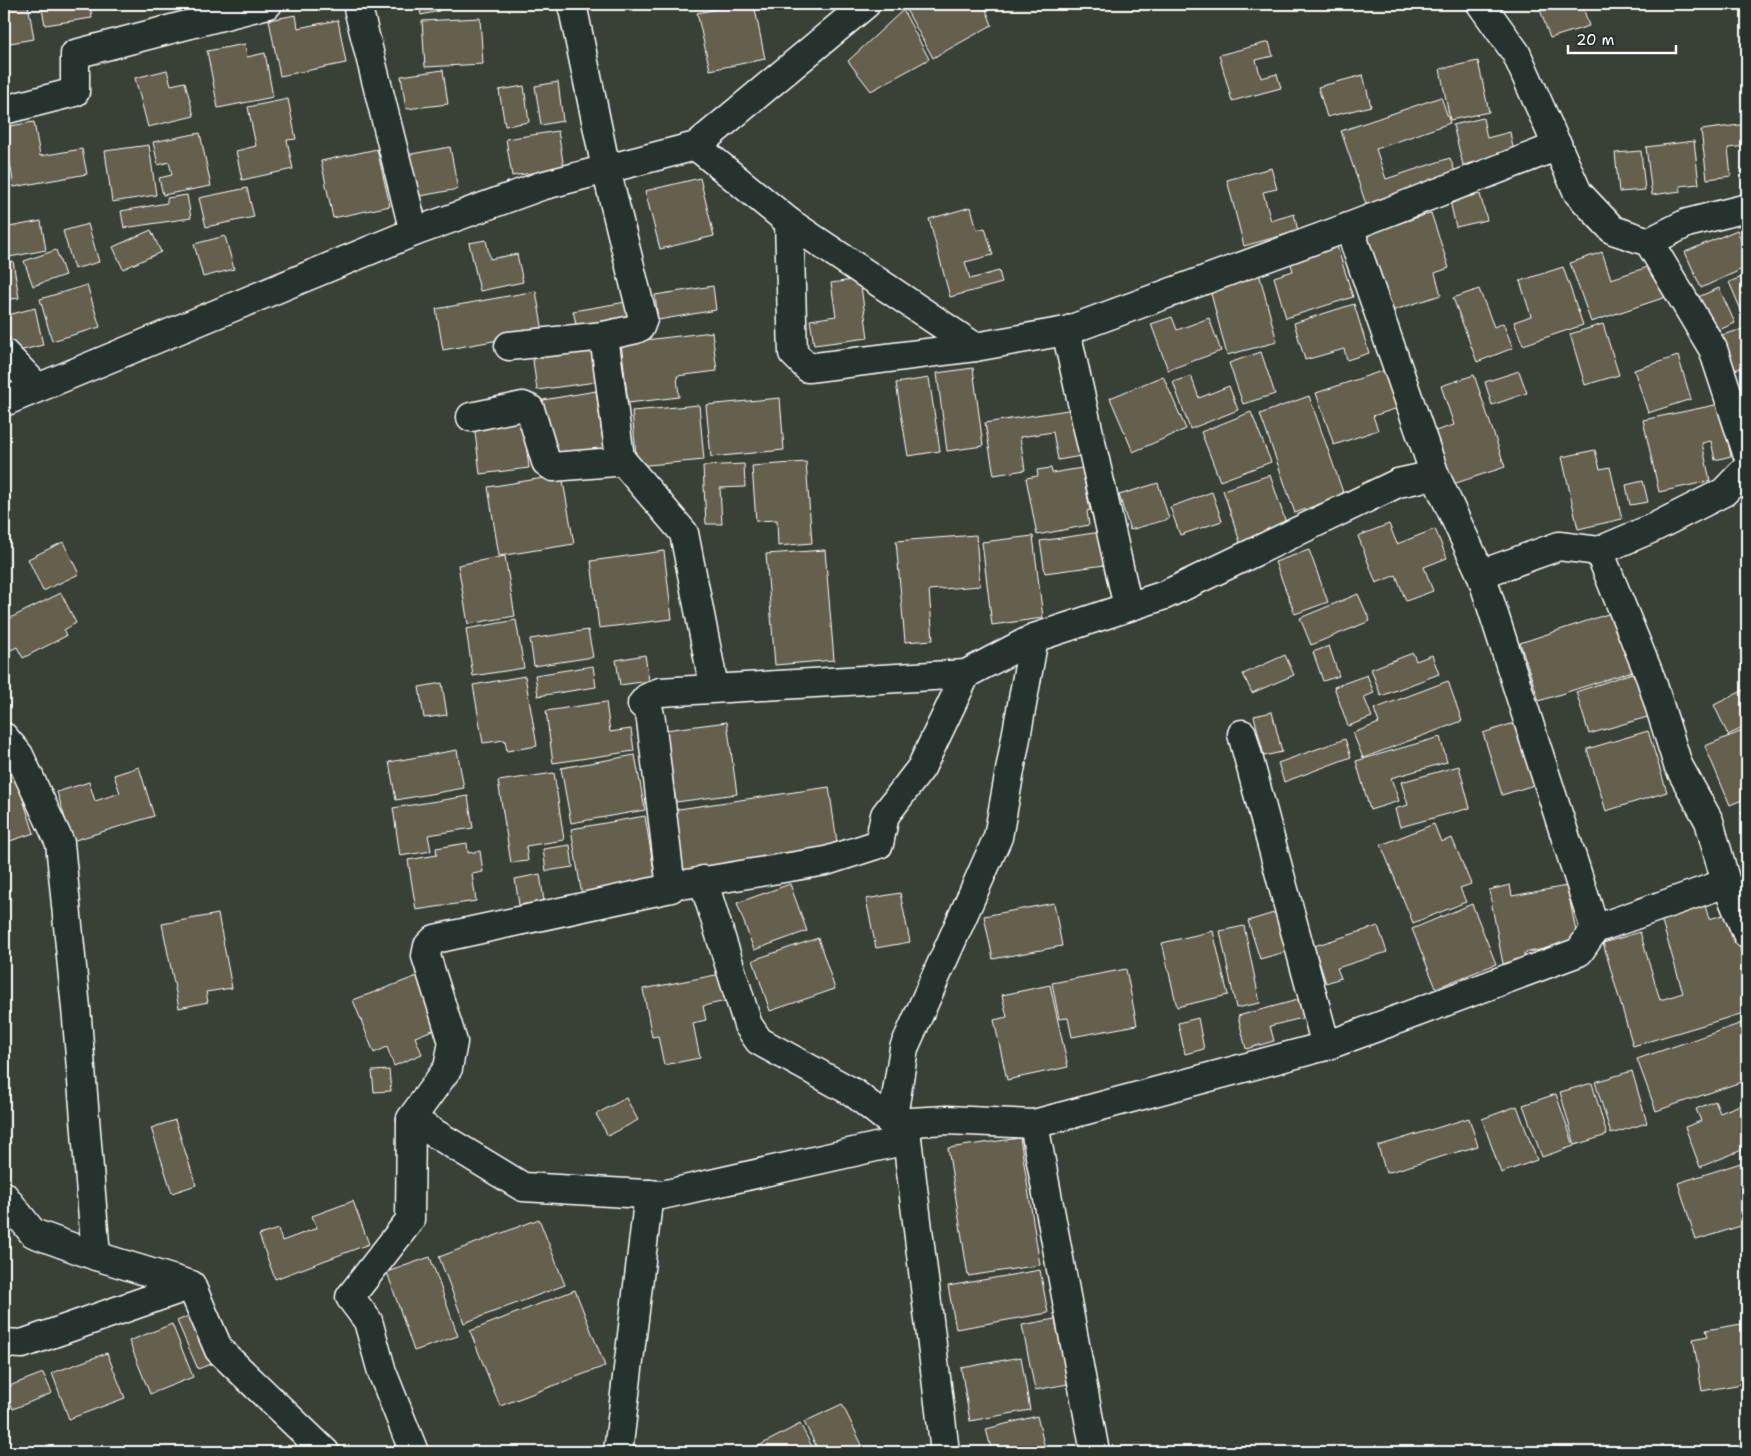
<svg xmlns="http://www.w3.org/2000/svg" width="1751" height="1456" viewBox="0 0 1751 1456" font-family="'Shantell Sans',sans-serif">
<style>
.building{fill:#65614e;stroke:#fff}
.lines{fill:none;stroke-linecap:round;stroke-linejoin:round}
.street-casing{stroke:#fff;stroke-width:31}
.street{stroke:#26332d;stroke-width:28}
</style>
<rect width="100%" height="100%" fill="#394137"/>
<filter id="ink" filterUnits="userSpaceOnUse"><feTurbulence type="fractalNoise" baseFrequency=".02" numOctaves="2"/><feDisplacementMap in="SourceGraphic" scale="10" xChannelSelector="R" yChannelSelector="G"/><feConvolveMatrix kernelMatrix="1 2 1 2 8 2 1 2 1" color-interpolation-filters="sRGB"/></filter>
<g filter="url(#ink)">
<g class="building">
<polygon points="4,4 28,4 34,39 4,44"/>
<polygon points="41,4 90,4 92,18 45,25"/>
<polygon points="108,4 135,4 108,8"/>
<polygon points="419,4 438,4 439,11 421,15"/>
<polygon points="743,4 754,4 765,59 710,70 697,13"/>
<polygon points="903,4 984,4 992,25 933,58"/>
<polygon points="1538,4 1582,4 1589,26 1550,38"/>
<polygon points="903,10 929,59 871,91 848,61"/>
<polygon points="296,15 298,28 338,20 346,63 280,76 269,20"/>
<polygon points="480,18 483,64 425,67 422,21"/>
<polygon points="1269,42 1273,56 1256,60 1261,78 1277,74 1281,88 1232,101 1219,55"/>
<polygon points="245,44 247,57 265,53 273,97 218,108 207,51"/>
<polygon points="1478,61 1489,112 1450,120 1440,69"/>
<polygon points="167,70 171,85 185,82 194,116 148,127 135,78"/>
<polygon points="443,70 448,104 406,109 401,76"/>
<polygon points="1363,75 1371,106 1327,117 1318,87"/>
<polygon points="558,82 563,121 541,125 535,86"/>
<polygon points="524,86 529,122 505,126 499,90"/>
<polygon points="1441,97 1450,123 1376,149 1386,179 1450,158 1459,183 1369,213 1341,131"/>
<polygon points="288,99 296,139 287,140 293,169 242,180 236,151 256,146 248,107"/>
<polygon points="1483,118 1487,138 1510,132 1514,153 1463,165 1453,125"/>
<polygon points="34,122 40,156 82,149 87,174 14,187 4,127"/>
<polygon points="1747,124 1747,146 1728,148 1731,176 1707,179 1701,130"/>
<polygon points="558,131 564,168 512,176 506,139"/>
<polygon points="200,133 211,186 163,195 159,178 172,175 169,162 158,165 153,142"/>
<polygon points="1694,141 1699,184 1680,186 1681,191 1652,195 1646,147"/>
<polygon points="149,145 156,195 112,202 105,151"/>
<polygon points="450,147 458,189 415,197 406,155"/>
<polygon points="377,149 390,206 333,218 321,161"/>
<polygon points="1641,151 1645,190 1619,192 1615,153"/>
<polygon points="1271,168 1277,189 1263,192 1271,221 1294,214 1298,231 1244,246 1227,180"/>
<polygon points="4,172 9,193 4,194"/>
<polygon points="700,178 714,236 660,249 645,191"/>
<polygon points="247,188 254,217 206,227 199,198"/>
<polygon points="1480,194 1487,220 1456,227 1450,201"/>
<polygon points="187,195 191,218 124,228 121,211 167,203 167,198"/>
<polygon points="971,207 977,230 985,228 993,255 965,262 970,279 999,271 1002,283 950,297 929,219"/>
<polygon points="1431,213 1449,268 1435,273 1441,295 1385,313 1360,236"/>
<polygon points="41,221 46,250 4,258 4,228"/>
<polygon points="88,224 99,262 74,269 63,231"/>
<polygon points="151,230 161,252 123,269 113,247"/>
<polygon points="1737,230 1747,255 1747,267 1701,288 1685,252"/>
<polygon points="225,236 234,269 203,277 194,244"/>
<polygon points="486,240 490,259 517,254 523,282 480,291 469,243"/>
<polygon points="1336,243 1353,297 1286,318 1274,277 1293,271 1289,258"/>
<polygon points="56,250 65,275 33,286 24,261"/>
<polygon points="1602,252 1611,279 1648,267 1669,296 1591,322 1570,263"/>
<polygon points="13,261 19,298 4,300 4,263"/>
<polygon points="1563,267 1583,325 1523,345 1514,322 1531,316 1520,281"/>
<polygon points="1258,269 1277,342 1227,355 1208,282"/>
<polygon points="1747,275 1747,324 1729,282"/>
<polygon points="860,279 868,338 814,345 810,320 836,316 831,283"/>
<polygon points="87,285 100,327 52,341 40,299"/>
<polygon points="713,286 716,310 658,320 655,295"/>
<polygon points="1719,288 1735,323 1712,333 1696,298"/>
<polygon points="1479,289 1494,327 1503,323 1513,348 1477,362 1453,298"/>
<polygon points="536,291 543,332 443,350 436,309"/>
<polygon points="632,301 635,319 577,328 573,311"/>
<polygon points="1354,304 1369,353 1347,360 1344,349 1305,360 1294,323"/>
<polygon points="35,308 43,345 10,353 4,329 4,316"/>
<polygon points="1172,317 1177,330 1209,318 1221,351 1168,370 1151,324"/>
<polygon points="1603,324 1619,375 1585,385 1570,334"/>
<polygon points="1747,328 1747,379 1744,367 1731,371 1722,335"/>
<polygon points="712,332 717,371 677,376 679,397 628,403 621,343"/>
<polygon points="591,346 596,382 537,390 532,353"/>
<polygon points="1261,352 1275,394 1243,404 1229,363"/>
<polygon points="1678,356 1691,399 1648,413 1634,370"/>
<polygon points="973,368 983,446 947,451 937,373"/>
<polygon points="1385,370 1398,408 1373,416 1378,430 1334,445 1316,393"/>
<polygon points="1519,371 1527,393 1492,405 1485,382"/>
<polygon points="1474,375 1505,467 1447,486 1429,433 1454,425 1441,386"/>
<polygon points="1163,376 1186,429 1133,452 1110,398"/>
<polygon points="1191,376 1199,398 1229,386 1238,410 1190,429 1173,382"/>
<polygon points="929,378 940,451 908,456 896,383"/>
<polygon points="596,391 604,449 552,457 543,400"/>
<polygon points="1309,396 1344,495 1295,513 1260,414"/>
<polygon points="780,398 784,450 711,457 706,405"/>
<polygon points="1720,404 1731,456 1715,460 1711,441 1702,443 1710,481 1659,492 1643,420"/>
<polygon points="699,405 704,460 637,466 632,411"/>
<polygon points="1074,409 1081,456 1058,460 1053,432 1020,437 1025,470 994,475 985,423"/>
<polygon points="1251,412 1271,462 1220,481 1201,432"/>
<polygon points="523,418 529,468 480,474 474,423"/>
<polygon points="1595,450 1600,469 1610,467 1622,519 1578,529 1562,457"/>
<polygon points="806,462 812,543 778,546 777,520 756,521 752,466"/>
<polygon points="744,464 745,487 720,488 722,524 706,524 703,466"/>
<polygon points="1051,468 1052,473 1082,468 1090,510 1087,511 1089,525 1037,535 1026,478 1038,476 1037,470"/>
<polygon points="562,475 574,544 499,556 488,487"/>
<polygon points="1270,475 1288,529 1241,545 1223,490"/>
<polygon points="1643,481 1648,502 1630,505 1626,485"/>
<polygon points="1158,483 1169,519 1130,530 1119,495"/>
<polygon points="1212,492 1222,521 1180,535 1170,507"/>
<polygon points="1389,524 1397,544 1435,529 1447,558 1424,567 1433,591 1406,601 1396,575 1376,583 1358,536"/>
<polygon points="1101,532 1105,565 1045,573 1040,541"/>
<polygon points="976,535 980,586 929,590 933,640 905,642 896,541"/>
<polygon points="1033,536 1043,618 992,625 982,542"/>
<polygon points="63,542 79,574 43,591 28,559"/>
<polygon points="825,550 834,660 775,665 766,554"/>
<polygon points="1309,550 1328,602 1295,614 1275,562"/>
<polygon points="664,551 672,619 599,628 591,561"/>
<polygon points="505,556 515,616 468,624 458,565"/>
<polygon points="61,593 76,623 64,630 66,636 23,658 17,647 11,650 4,638 4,621"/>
<polygon points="1358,594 1370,621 1311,645 1300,618"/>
<polygon points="1614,612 1633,671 1539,701 1520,643"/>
<polygon points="516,620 524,668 473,676 466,629"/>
<polygon points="588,630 593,657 534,666 530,639"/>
<polygon points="1329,646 1339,676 1323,681 1313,652"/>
<polygon points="1413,653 1416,661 1432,655 1439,674 1381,696 1371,669"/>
<polygon points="645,655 649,681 620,685 616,660"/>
<polygon points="1285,655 1294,675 1252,693 1243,674"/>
<polygon points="593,666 596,687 538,696 535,675"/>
<polygon points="1638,671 1651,716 1589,734 1576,692"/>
<polygon points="1367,675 1374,693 1364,697 1372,717 1348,726 1334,687"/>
<polygon points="525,676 537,746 507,751 505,740 483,743 473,685"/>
<polygon points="1448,681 1462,721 1363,758 1353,733 1379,723 1374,709"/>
<polygon points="442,683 447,715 424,718 419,687"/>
<polygon points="1746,689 1747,726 1728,735 1714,705"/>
<polygon points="606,702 610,732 631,729 634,751 553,763 546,711"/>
<polygon points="1272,712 1282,752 1264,756 1254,716"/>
<polygon points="727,722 737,794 676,802 665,730"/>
<polygon points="1514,723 1534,785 1502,795 1483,733"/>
<polygon points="1747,729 1747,763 1743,765 1747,776 1747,798 1730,805 1705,746"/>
<polygon points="1648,731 1667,792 1606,811 1587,749"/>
<polygon points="1440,737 1447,762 1391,778 1399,801 1370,810 1356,761"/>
<polygon points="1345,739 1351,757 1284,782 1278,763"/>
<polygon points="457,750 464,788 396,800 389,762"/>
<polygon points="635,755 645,810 571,823 561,768"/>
<polygon points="1459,766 1470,808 1400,827 1395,809 1408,805 1401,782"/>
<polygon points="139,767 154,816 72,841 57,792 89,782 95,801 120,793 114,775"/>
<polygon points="14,772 34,833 4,843 4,776"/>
<polygon points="554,773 564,840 526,846 528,861 511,863 498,781"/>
<polygon points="829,787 838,849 682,873 672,810"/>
<polygon points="468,796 473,828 428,835 431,851 400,856 393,808"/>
<polygon points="1747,809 1747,828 1741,812"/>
<polygon points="645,816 656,883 582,896 571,829"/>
<polygon points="1434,824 1441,842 1452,838 1471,884 1460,888 1466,902 1413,923 1381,845"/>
<polygon points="467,843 468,853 480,851 483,872 472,874 476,901 416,910 408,860 437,855 436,848"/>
<polygon points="570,845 573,867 546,871 543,849"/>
<polygon points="540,874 544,901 519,905 515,879"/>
<polygon points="790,884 807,931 754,950 737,903"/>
<polygon points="1510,885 1512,896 1567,886 1578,942 1524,953 1525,959 1503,964 1489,890"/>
<polygon points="900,893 910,942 876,948 866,899"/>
<polygon points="1703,899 1709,919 1730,913 1747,971 1747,1012 1633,1046 1603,943 1640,932 1660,1000 1683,993 1659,912"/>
<polygon points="1054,903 1062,946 993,959 984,916"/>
<polygon points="1472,904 1496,964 1436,988 1412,929"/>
<polygon points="1280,911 1293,950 1260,959 1248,921"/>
<polygon points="218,914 232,988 206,992 208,1002 179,1008 162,924"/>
<polygon points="1244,926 1260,1003 1236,1008 1220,931"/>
<polygon points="1378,926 1387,952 1337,968 1341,978 1326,983 1314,946"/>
<polygon points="1213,931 1228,995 1177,1007 1162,943"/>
<polygon points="818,938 835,989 770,1011 753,960"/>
<polygon points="1126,969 1137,1025 1072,1037 1068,1018 1059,1019 1052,983"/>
<polygon points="423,974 443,1026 415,1037 422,1054 394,1066 387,1047 374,1053 353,1000"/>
<polygon points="721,974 726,1001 703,1006 706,1020 693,1023 700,1058 664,1065 658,1036 652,1037 643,989"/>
<polygon points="1050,985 1068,1067 1007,1080 994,1020 1007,1017 1002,995"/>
<polygon points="1305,998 1310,1016 1270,1026 1274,1041 1246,1049 1238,1016"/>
<polygon points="1198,1018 1204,1049 1185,1054 1178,1023"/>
<polygon points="1745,1022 1747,1028 1747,1080 1656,1111 1637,1059"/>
<polygon points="389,1070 391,1091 374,1092 372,1071"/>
<polygon points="1632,1071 1647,1123 1611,1134 1595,1082"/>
<polygon points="1592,1083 1607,1135 1575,1145 1560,1092"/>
<polygon points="1556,1094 1574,1146 1542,1157 1523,1105"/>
<polygon points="626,1098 638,1120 608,1136 596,1114"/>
<polygon points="1715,1101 1720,1113 1747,1102 1747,1148 1700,1167 1685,1127 1701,1121 1696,1109"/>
<polygon points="1517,1106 1537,1160 1501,1173 1482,1119"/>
<polygon points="1469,1118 1478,1146 1386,1173 1378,1146"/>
<polygon points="175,1120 196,1185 172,1193 151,1128"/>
<polygon points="1020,1138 1040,1265 968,1276 948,1148"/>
<polygon points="1747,1161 1747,1224 1696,1240 1678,1183"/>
<polygon points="353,1201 369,1244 275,1279 259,1235 278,1229 282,1241 317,1228 312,1216"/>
<polygon points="539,1219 565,1285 464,1323 439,1257"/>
<polygon points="430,1257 458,1336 414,1351 387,1272"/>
<polygon points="1040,1270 1048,1313 956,1329 948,1286"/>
<polygon points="575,1290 605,1366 500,1406 470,1331"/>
<polygon points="191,1315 213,1363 198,1369 177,1321"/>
<polygon points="1055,1319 1068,1384 1035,1390 1022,1325"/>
<polygon points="1747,1323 1747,1383 1702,1391 1693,1339 1708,1336 1706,1330"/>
<polygon points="172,1324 193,1377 150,1394 129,1341"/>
<polygon points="107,1353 125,1398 69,1419 52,1373"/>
<polygon points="1021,1357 1030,1410 970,1421 961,1368"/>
<polygon points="43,1373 52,1393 13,1409 4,1388"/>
<polygon points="842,1404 862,1445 846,1452 819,1452 804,1422"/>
<polygon points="1037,1416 1046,1452 992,1452 986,1429"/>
<polygon points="800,1424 815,1452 752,1452 751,1450"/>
</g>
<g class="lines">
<g class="street-casing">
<g id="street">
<polyline points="357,4 414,232"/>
<polyline points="1481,4 1516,53 1578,193 1613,230 1649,242 1713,349 1747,453"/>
<polyline points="4,110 75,92 75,54 268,4"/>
<polyline points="696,146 789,222 975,347"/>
<polyline points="789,222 793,353 808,368 975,347 1066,331 1349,227 1558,146"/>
<polyline points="1349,227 1435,475 1481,574 1595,929"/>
<polyline points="1649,242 1687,223 1747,208"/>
<polyline points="1066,331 1128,607"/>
<polyline points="509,346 604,336"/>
<polyline points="4,353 37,387"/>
<polyline points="4,402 414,232 541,186 696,146 866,4"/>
<polyline points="471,417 523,406 530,409 546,462 553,467 614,462 620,458 604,336 636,329 640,327 643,319 606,169 572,4"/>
<polyline points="620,458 684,533 714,687"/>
<polyline points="1599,551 1653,528 1724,492 1747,468"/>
<polyline points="1481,574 1559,546 1599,551 1651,679 1678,765 1709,821 1726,883 1747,934"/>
<polyline points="1242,734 1326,1046"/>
<polyline points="4,737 19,755 60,843 77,1019 96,1256"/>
<polyline points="703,880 748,1025 759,1041 854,1093 892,1123 947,1120 1034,1124 1326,1046 1579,952 1595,929 1726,883"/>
<polyline points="687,884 826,861 879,844 885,815 921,768 966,674"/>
<polyline points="411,1119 523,1187 662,1195 907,1140"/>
<polyline points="905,1122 945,1452"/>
<polyline points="892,1123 904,1048 998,837 1034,638"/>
<polyline points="1034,1124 1095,1452"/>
<polyline points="4,1196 33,1233 96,1256 191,1285 219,1350 325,1452"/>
<polyline points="4,1343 22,1344 191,1285"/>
<polyline points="414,1452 382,1372 368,1321 350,1297 410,1220 411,1119 448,1068 453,1042 426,956 428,946 435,939 671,888 651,720 649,711 642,704 647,698 660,692 966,674 1034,638 1165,595 1398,483 1435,475"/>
<polyline points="618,1452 649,1194"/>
</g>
</g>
<use href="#street" class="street"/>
</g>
</g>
<rect width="1751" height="1456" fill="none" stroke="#26332d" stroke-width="20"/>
<rect x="10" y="10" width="1731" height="1436" fill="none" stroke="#fff" stroke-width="2" filter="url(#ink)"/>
<path d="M1568 45v8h108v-8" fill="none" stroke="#ffffff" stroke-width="2.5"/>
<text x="1576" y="45" font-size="15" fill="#ffffff" stroke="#26332d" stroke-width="4" paint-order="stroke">20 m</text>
</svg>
